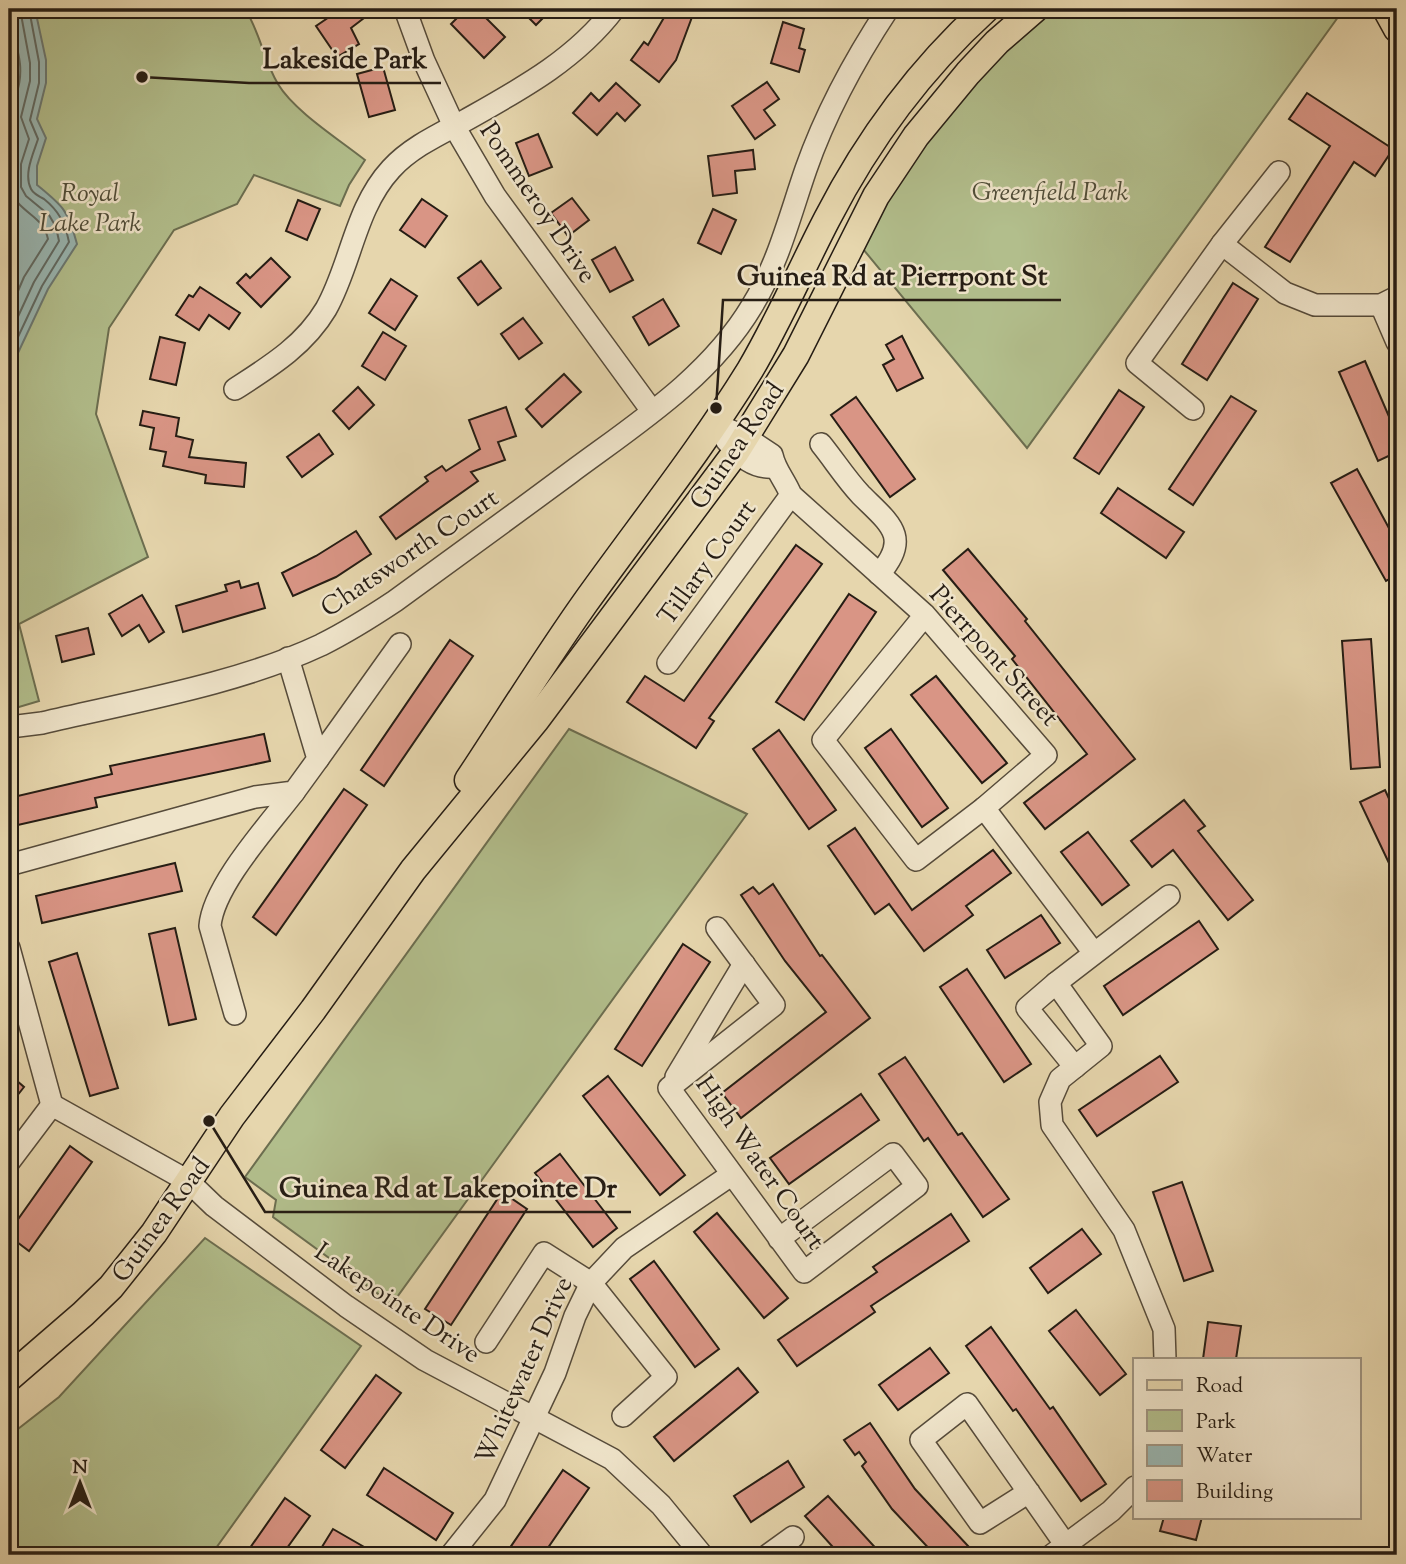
<svg xmlns="http://www.w3.org/2000/svg" width="1406" height="1564" viewBox="0 0 1406 1564" font-family="'Sorts Mill Goudy',serif">
<style>
.green{fill:#b2be8c;stroke:#6c6e50;stroke-width:2}
.water{fill:#99b7b3;stroke:#6b7973;stroke-width:2}
.lines{fill:none;stroke-linecap:round;stroke-linejoin:round}
.shore{stroke:#606a64;stroke-width:2}
.building{fill:#d99585;stroke:#261d14;stroke-width:2}
.minor-casing{stroke:#564b3a;stroke-width:24}
.major-casing{stroke:#261d14;stroke-width:29}
.minor{stroke:#efe4ca;stroke-width:21}
.major{stroke:#e6d6ad;stroke-width:26}
.labels{text-anchor:middle;stroke-width:5;stroke-linejoin:round;paint-order:stroke}
.park-label{font-size:26px;font-style:italic;fill:#504d38;stroke:#efe4ca}
.street-label{font-size:26px;fill:#261d14;stroke:#efe4ca}
.leader{fill:none;stroke:#261d14;stroke-width:2.5}
.callout-dot{fill:#261d14;stroke:#efe4ca;stroke-width:2.5}
.callout-label{font-size:28px;text-anchor:middle;font-weight:bold;fill:#261d14;stroke:#efe4ca;stroke-width:5;stroke-linejoin:round;paint-order:stroke}
</style>
<rect width="100%" height="100%" fill="#e6d6ad"/>
<filter id="stains"><feTurbulence type="fractalNoise" baseFrequency=".00286" numOctaves="4"/><feColorMatrix values="0 0 0 0 .2 0 0 0 0 .09 0 0 0 0 .02 0 0 0 .5 -.17"/></filter>
<radialGradient id="worn" r=".72"><stop offset=".6" stop-color="#630" stop-opacity="0"/><stop offset="1" stop-color="#630" stop-opacity=".3"/></radialGradient>
<g class="green">
<path d="M 9,9 L 245,9 C 260,32 264,61 278,84 C 294,111 340,140 365,160 L 349,185 L 340,206 L 254,175 L 237,204 L 174,230 L 109,328 L 96,414 L 148,557 L 19,624 L 39,701 L 9,710 Z"/>
<polygon points="1043,9 1338,9 1341,13 1027,448 863,249 889,196 943,112"/>
<polygon points="569,729 747,814 392,1304 273,1217 276,1200 245,1177"/>
<polygon points="205,1238 361,1346 211,1555 9,1555 9,1436 59,1397"/>
</g>
<path class="water" d="M 9,9 L 35,9 L 46,60 L 46,83 L 37,119 L 46,138 L 37,166 L 37,185 C 63,206 68,210 77,244 L 48,289 L 9,372 Z"/>
<g class="lines">
<g class="shore">
<path d="M 9,312 L 24,277 L 48,239 C 44,221 32,217 20,205 C 2,189 11,160 17,140 C 3,105 23,97 20,64 C 18,45 10,27 10,9"/>
<polyline points="9,336 34,282 59,241 56,227 49,215 26,196 21,187 21,164 29,139 21,117 30,81 30,63 20,9"/>
<path d="M 9,356 L 42,286 L 69,242 C 65,223 59,211 44,199 C 40,197 33,193 31,189 C 23,174 34,152 38,139 L 30,120 L 39,83 L 39,62 L 29,9"/>
</g>
</g>
<g class="building">
<polygon points="341,9 358,9 364,18 351,28 359,44 337,57 316,26"/>
<polygon points="466,9 477,9 505,37 484,58 451,24"/>
<polygon points="520,9 552,9 536,25"/>
<polygon points="669,9 695,9 676,60 659,82 631,60 644,42 648,45"/>
<polygon points="783,22 804,29 799,48 805,50 799,72 771,63"/>
<polygon points="383,67 395,110 369,117 357,74"/>
<polygon points="767,82 779,99 764,110 775,125 755,139 732,106"/>
<polygon points="616,83 640,105 625,121 617,113 597,135 573,113 591,93 599,101"/>
<polygon points="1307,93 1393,149 1375,176 1354,162 1290,262 1265,247 1330,146 1289,119"/>
<polygon points="538,134 552,167 529,176 516,143"/>
<polygon points="753,150 755,169 735,171 737,193 713,196 708,156"/>
<polygon points="572,198 589,220 568,236 551,213"/>
<polygon points="422,199 447,216 425,247 400,230"/>
<polygon points="298,200 320,209 307,240 286,231"/>
<polygon points="713,209 736,220 721,254 698,243"/>
<polygon points="615,247 633,280 610,292 592,260"/>
<polygon points="271,258 290,277 261,307 237,283 246,274 250,278"/>
<polygon points="481,261 501,288 478,305 458,278"/>
<polygon points="391,279 417,296 395,330 369,313"/>
<polygon points="1233,283 1258,299 1207,380 1182,364"/>
<polygon points="200,287 240,313 229,329 209,315 199,330 176,315 189,295 193,297"/>
<polygon points="663,299 679,326 649,345 633,317"/>
<polygon points="523,318 542,343 519,359 501,334"/>
<polygon points="383,332 406,346 385,380 362,366"/>
<polygon points="902,336 923,378 897,391 883,365 894,359 886,345"/>
<polygon points="160,337 185,343 176,385 150,379"/>
<polygon points="1365,361 1397,435 1397,452 1378,461 1339,372"/>
<polygon points="564,374 581,392 542,427 526,409"/>
<polygon points="358,387 374,405 349,429 333,411"/>
<polygon points="1119,390 1144,407 1099,474 1074,458"/>
<polygon points="1231,396 1256,411 1193,505 1169,489"/>
<polygon points="856,397 915,479 890,497 831,415"/>
<polygon points="506,407 516,436 498,442 505,460 471,472 478,481 396,539 380,517 428,481 425,477 442,466 446,471 480,449 469,420"/>
<polygon points="143,411 179,418 176,436 193,440 189,457 246,463 244,487 205,483 206,475 163,466 166,452 150,449 154,428 140,425"/>
<polygon points="319,434 333,454 302,477 287,457"/>
<polygon points="1357,469 1397,543 1397,575 1386,581 1331,483"/>
<polygon points="1118,488 1184,532 1166,558 1101,513"/>
<polygon points="356,531 371,554 336,577 293,596 282,573 316,556"/>
<polygon points="796,545 822,564 709,718 714,721 696,748 627,702 645,676 684,701"/>
<polygon points="968,549 1027,619 1025,621 1135,759 1045,829 1024,803 1087,754 1012,659 1015,656 943,570"/>
<polygon points="239,581 241,588 258,583 265,608 183,632 176,606 227,591 225,585"/>
<polygon points="849,594 876,612 804,720 776,702"/>
<polygon points="142,595 164,632 149,642 139,625 122,636 109,614"/>
<polygon points="88,628 94,654 62,662 56,636"/>
<polygon points="1371,639 1380,767 1351,769 1342,641"/>
<polygon points="450,640 473,656 384,786 361,770"/>
<polygon points="936,676 1007,763 982,783 911,695"/>
<polygon points="891,729 948,808 922,827 865,748"/>
<polygon points="779,730 836,810 809,829 753,749"/>
<polygon points="264,734 270,761 95,798 97,807 9,827 9,798 112,774 110,766"/>
<polygon points="344,789 367,805 276,935 253,917"/>
<polygon points="1385,790 1397,816 1397,880 1360,802"/>
<polygon points="1184,800 1205,826 1198,831 1253,900 1228,920 1173,850 1152,867 1131,841"/>
<polygon points="855,828 912,910 993,850 1011,873 966,906 973,915 924,951 889,904 875,914 828,846"/>
<polygon points="1088,832 1129,885 1102,905 1061,852"/>
<polygon points="175,863 182,891 42,923 36,896"/>
<polygon points="773,884 820,956 822,955 870,1018 741,1118 722,1093 826,1012 785,961 741,895 753,887 759,894"/>
<polygon points="1041,915 1060,943 1005,978 987,950"/>
<polygon points="1199,921 1218,949 1123,1015 1104,986"/>
<polygon points="175,928 196,1019 169,1025 149,934"/>
<polygon points="683,944 710,962 642,1066 615,1049"/>
<polygon points="77,953 118,1088 90,1096 49,962"/>
<polygon points="967,969 1031,1064 1004,1082 940,987"/>
<polygon points="1160,1056 1178,1082 1097,1136 1079,1110"/>
<polygon points="905,1057 958,1135 962,1133 1009,1199 983,1217 928,1138 924,1141 879,1074"/>
<polygon points="9,1074 24,1087 9,1106"/>
<polygon points="608,1076 685,1175 660,1195 583,1096"/>
<polygon points="861,1094 879,1120 789,1184 770,1158"/>
<polygon points="70,1146 92,1162 29,1251 9,1236 9,1232"/>
<polygon points="560,1154 617,1228 593,1247 535,1173"/>
<polygon points="1182,1182 1213,1271 1184,1281 1153,1192"/>
<polygon points="502,1192 527,1209 451,1325 425,1309"/>
<polygon points="717,1213 788,1298 764,1318 694,1232"/>
<polygon points="951,1214 969,1241 871,1306 875,1312 797,1366 778,1340 877,1272 873,1267"/>
<polygon points="1082,1229 1101,1254 1048,1293 1030,1268"/>
<polygon points="654,1261 719,1349 695,1367 630,1279"/>
<polygon points="1076,1310 1126,1374 1100,1395 1049,1331"/>
<polygon points="1208,1322 1241,1326 1236,1359 1203,1359"/>
<polygon points="991,1327 1050,1409 1053,1407 1106,1484 1081,1501 1016,1409 1013,1411 966,1346"/>
<polygon points="930,1348 949,1373 898,1410 879,1385"/>
<polygon points="738,1368 758,1392 674,1461 654,1437"/>
<polygon points="376,1375 401,1393 345,1468 321,1450"/>
<polygon points="870,1423 915,1489 969,1547 961,1555 935,1555 892,1509 862,1466 866,1462 859,1452 855,1455 844,1440"/>
<polygon points="788,1461 804,1487 751,1522 734,1496"/>
<polygon points="384,1468 453,1513 436,1540 367,1495"/>
<polygon points="563,1470 589,1488 543,1555 505,1555"/>
<polygon points="828,1496 882,1555 840,1555 805,1516"/>
<polygon points="285,1498 310,1516 282,1555 245,1555"/>
<polygon points="1164,1517 1202,1517 1196,1540 1160,1531"/>
<polygon points="333,1529 378,1555 317,1555"/>
</g>
<g class="lines">
<g class="minor-casing">
<g id="minor">
<polyline points="405,9 424,61 454,126 495,196 652,411"/>
<polyline points="1222,244 1285,293 1315,305 1381,305 1397,297"/>
<polyline points="1381,305 1397,342"/>
<path d="M 235,389 C 269,367 304,346 326,309 C 351,265 355,208 391,169 C 411,147 440,134 466,120 C 521,89 575,60 614,9"/>
<polyline points="1193,409 1137,363 1222,244 1279,172"/>
<path d="M 715,424 L 745,437 L 772,455 C 775,470 785,480 791,495 L 925,615 L 1046,755 L 984,808 L 916,860 L 823,740 L 925,615"/>
<path d="M 726,440 C 739,456 754,469 775,467"/>
<path d="M 821,444 C 834,460 846,479 861,495 C 889,523 912,537 879,574"/>
<polyline points="668,663 791,495"/>
<path d="M 9,725 L 18,726 L 42,723 C 131,702 238,684 321,645 C 347,632 371,617 395,601 C 454,558 512,516 570,473 C 636,424 709,378 752,306 C 778,264 790,215 806,169 C 826,112 855,59 888,9"/>
<polyline points="318,759 400,644"/>
<polyline points="984,808 1094,953"/>
<polyline points="9,865 255,797 294,792 318,759 288,658"/>
<polyline points="717,928 774,1005 669,1088 804,1272 917,1186 893,1154 779,1239"/>
<polyline points="9,948 52,1105 188,1181 214,1206 346,1306 425,1360 612,1459 661,1505 702,1555"/>
<polyline points="1056,983 1027,1008 1075,1067"/>
<path d="M 235,1014 L 210,926 C 213,886 268,826 294,792"/>
<polyline points="676,1077 744,964"/>
<polyline points="9,1162 52,1105"/>
<polyline points="486,1342 544,1253 591,1283 666,1377 623,1416"/>
<polyline points="1165,1359 1164,1329 1124,1230 1052,1125 1050,1102 1060,1079 1101,1046 1056,983 1169,896"/>
<polyline points="1029,1492 980,1523 921,1440 967,1404 1065,1544"/>
<polyline points="451,1555 495,1500 555,1373 575,1316 591,1283 624,1248 731,1175"/>
<polyline points="768,1555 793,1537"/>
<polyline points="1052,1555 1111,1511 1135,1487"/>
</g>
</g>
<g class="major-casing">
<g id="major">
<polyline points="1386,9 1397,29"/>
<path d="M 468,780 C 507,721 544,661 585,603 C 640,526 700,451 750,370 C 779,321 801,269 827,219 C 867,141 921,68 986,9"/>
<polyline points="9,1378 83,1314 111,1287 154,1233 232,1116 313,1010 413,870 536,720 736,452 796,355 876,196 916,136 968,73 997,42 1035,9"/>
</g>
</g>
<use href="#minor" class="minor"/>
<use href="#major" class="major"/>
</g>
<g class="labels">
<g class="park-label">
<text x="1050" y="200">Greenfield Park</text>
<text x="90" y="201">Royal<tspan x="90" dy="30">Lake Park</tspan></text>
</g>
<g class="street-label">
<text transform="translate(539 202) rotate(56)" y="9">Pommeroy Drive</text>
<text transform="translate(736 445) rotate(-56)" y="9">Guinea Road</text>
<text transform="translate(409 552) rotate(-34)" y="9">Chatsworth Court</text>
<text transform="translate(706 562) rotate(-54)" y="9">Tillary Court</text>
<text transform="translate(995 655) rotate(48)" y="9">Pierrpont Street</text>
<text transform="translate(761 1162) rotate(55)" y="9">High Water Court</text>
<text transform="translate(160 1219) rotate(-54)" y="9">Guinea Road</text>
<text transform="translate(398 1302) rotate(34)" y="9">Lakepointe Drive</text>
<text transform="translate(523 1370) rotate(-66)" y="9">Whitewater Drive</text>
</g>
</g>
<path class="leader" d="M142 77L249 83H441M716 408L723 300H1061M209 1121L265 1212H631"/>
<g class="callout-dot">
<circle cx="142" cy="77" r="7"/>
<circle cx="716" cy="408" r="7"/>
<circle cx="209" cy="1121" r="7"/>
</g>
<g class="callout-label">
<text x="345" y="68">Lakeside Park</text>
<text x="892" y="285">Guinea Rd at Pierrpont St</text>
<text x="448" y="1197">Guinea Rd at Lakepointe Dr</text>
</g>
<rect width="1406" height="1564" fill="none" stroke="#e6d6ad" stroke-width="35"/>
<rect x="10" y="10" width="1385" height="1543" fill="none" stroke="#261d14" stroke-width="3.5"/>
<rect x="18" y="18" width="1371" height="1529" fill="none" stroke="#261d14" stroke-width="2"/>
<rect x="1133" y="1358" width="228" height="161" fill="#efe4ca" stroke="#9f9481" stroke-width="2"/>
<rect x="1147" y="1380" width="35" height="10" fill="#e6d6ad" stroke="#9f9481" stroke-width="2"/>
<text x="1196" y="1392" font-size="21" fill="#261d14">Road</text>
<rect x="1147" y="1410" width="35" height="21" fill="#b2be8c" stroke="#9f9481" stroke-width="2"/>
<text x="1196" y="1428" font-size="21" fill="#261d14">Park</text>
<rect x="1147" y="1445" width="35" height="21" fill="#99b7b3" stroke="#9f9481" stroke-width="2"/>
<text x="1196" y="1462" font-size="21" fill="#261d14">Water</text>
<rect x="1147" y="1480" width="35" height="21" fill="#d99585" stroke="#9f9481" stroke-width="2"/>
<text x="1196" y="1498" font-size="21" fill="#261d14">Building</text>
<g transform="translate(80 1483)" stroke="#efe4ca" stroke-width="5" paint-order="stroke">
<path d="M0-5L12 26L0 18L-12 26Z" fill="#261d14"/>
<text y="-10" font-size="19" font-weight="bold" text-anchor="middle" fill="#261d14">N</text>
</g>
<rect width="100%" height="100%" filter="url(#stains)"/>
<rect width="100%" height="100%" fill="url(#worn)"/>
</svg>
